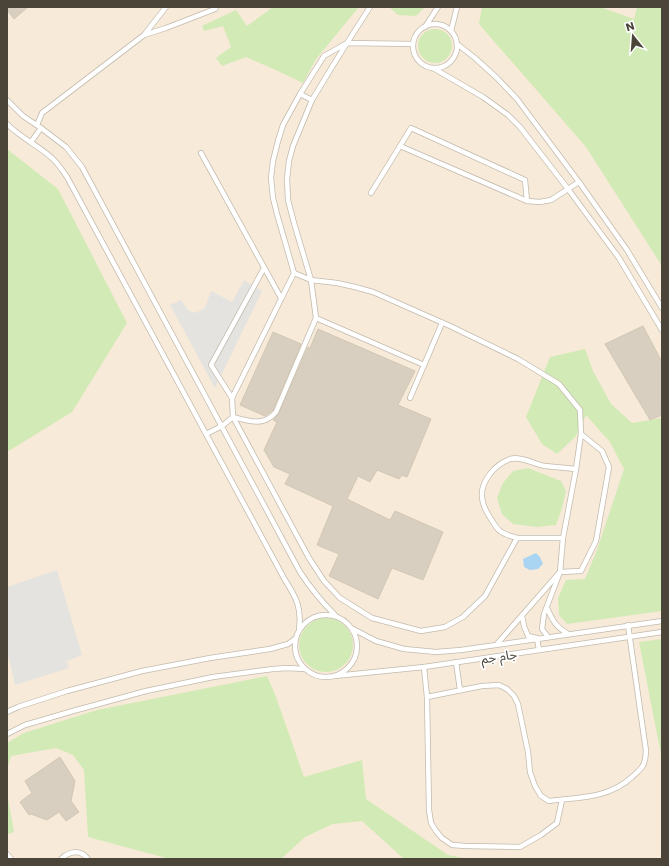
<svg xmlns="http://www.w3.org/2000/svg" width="669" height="866" viewBox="0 0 669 866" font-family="Poppins,'Noto Sans Arabic',sans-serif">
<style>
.commercial{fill:#f7ead8}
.green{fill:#d2eab5}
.parking{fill:#e5e3e0}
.water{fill:#a9d4f2}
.building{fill:#d8cfc1;stroke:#d3c7b4}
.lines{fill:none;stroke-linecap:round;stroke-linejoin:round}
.lane-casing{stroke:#c2bbae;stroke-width:6}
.lane{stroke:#fff;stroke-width:4.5}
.labels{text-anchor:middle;stroke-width:3.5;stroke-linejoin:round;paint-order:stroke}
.street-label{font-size:13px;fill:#4b4439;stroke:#fff}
</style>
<rect width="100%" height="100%" fill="#f6f3ec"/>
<rect class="commercial" x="7" y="7" width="655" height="852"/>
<g class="green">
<polygon points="273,7 359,7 316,59 303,83 278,71 246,57 222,66 216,58 231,47 223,26 204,31 202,26 236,10 247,26"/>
<polygon points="389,7 425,7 416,16 398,15"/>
<polygon points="482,7 600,7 634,19 637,7 662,7 662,266 586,147 479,24"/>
<circle cx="435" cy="46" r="17"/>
<polygon points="7,149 58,189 127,323 72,412 7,452"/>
<polygon points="585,349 593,371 611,404 632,423 662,418 662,611 567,624 559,615 558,598 566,580 585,579 597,550 624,469 610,442 586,415 576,436 557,454 542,444 526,417 550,357"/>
<polygon points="528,468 561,481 566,491 562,508 556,525 537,527 513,524 502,514 497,498 503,483 513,471"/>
<circle cx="326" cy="645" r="27"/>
<polygon points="662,639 662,755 661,754 639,642"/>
<polygon points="267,676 276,697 304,777 362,760 366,799 448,855 468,859 404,859 362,821 333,824 305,837 281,859 170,859 88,837 84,770 73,755 56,748 11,756 7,770 7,743 24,733 97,710"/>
<polygon points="7,793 14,832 9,834 7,830"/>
</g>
<g class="parking">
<polygon points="244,280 262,291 215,388 170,305 181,300 188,310 195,313 205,308 211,291 232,302"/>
<polygon points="57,570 82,655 67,661 69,668 15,685 7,650 7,587"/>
</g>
<polygon class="water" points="536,553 540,557 543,564 538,569 530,570 524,567 523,559"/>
<g class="building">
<polygon points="7,7 28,7 14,19 7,10"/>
<polygon points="643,326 662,362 662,415 650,420 605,344"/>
<polygon points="318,329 415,371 398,405 431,419 407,477 402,475 399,479 377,470 370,482 358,476 347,499 390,520 395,511 443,532 423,580 392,568 378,599 329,576 339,554 317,545 333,506 285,484 290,474 274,467 264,450 277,422 273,420 279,413 308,347 310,348"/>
<polygon points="273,332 301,344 273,410 265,416 240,405"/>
<polygon points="60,757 75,781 71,801 79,812 66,821 59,812 47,820 31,814 29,815 20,802 32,793 25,781"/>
</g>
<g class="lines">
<g class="lane-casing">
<g id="lane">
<path d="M 370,7 L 347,43 L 324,56 L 300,94 L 283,125 L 278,141 L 273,161 L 271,178 L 273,198 L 277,214 L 294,273 L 232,398 L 233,417 L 309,558 L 324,581 L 340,598 L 372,618 L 421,631 L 445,627 L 463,617 L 485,596 L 517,538 C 511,536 505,535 500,531 C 496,528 494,523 491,519 C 480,503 478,489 490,474 C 495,467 502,462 510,459 C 521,456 534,464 545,466 C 555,467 566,468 576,469 L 563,538 L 560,572 L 544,614 L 542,629 L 548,637"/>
<circle cx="435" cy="46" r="22"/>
<polyline points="425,27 438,7"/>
<polyline points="451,31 457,7"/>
<polyline points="144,35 166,28 215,9 216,7"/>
<polyline points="457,44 475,58 497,78 517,99 579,182 627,250 662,308"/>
<polyline points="433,68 483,97 508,115 520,127 568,189 619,258 662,330"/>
<polyline points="300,94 312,100"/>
<path d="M 7,100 L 23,116 L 41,128 L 66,147 L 82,167 L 300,572 C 311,589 321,601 335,615"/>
<path d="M 7,124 C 21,138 39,146 53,159 C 58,164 63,171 67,177 L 285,580 C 296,597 302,608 299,629"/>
<polyline points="37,125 42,113 144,35 166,7"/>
<polyline points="31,142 41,128"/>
<polyline points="400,146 411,128 525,180 527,201"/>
<polyline points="201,153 281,298"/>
<polyline points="371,193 400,146 527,201 540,202 551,200 579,182"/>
<polyline points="294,273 311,280 337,283 355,287 373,292 450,326 518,359 559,384 580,410 581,434 576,469"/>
<polyline points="316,318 424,365"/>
<polyline points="232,398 211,365 264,268"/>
<polyline points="410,398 442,323"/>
<path d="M 206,434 L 222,426 L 233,417 C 250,421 263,427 276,412 L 316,318 L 311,280 L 294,223 L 288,200 L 287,179 L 289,161 L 293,146 L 312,100 L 332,67 L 347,43 L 413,44"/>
<polyline points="517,538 563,538"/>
<path d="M 547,608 C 553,621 555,626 568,634"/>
<circle cx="326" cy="646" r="31"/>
<polyline points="522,616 524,626 528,636 537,638 539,650"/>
<polyline points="353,629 376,641 404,649 436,652 461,650 662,621"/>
<polyline points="497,644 560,572 581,571 596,541 609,467 602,451 581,434"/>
<polyline points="456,662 460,690"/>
<path d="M 424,667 L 427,697 L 482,686 L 499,685 L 507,689 L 514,696 L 518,704 L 528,752 L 530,772 L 535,786 L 541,796 L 549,801 C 579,797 608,799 632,777 C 643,767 645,766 646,751 L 628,625"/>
<polyline points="335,676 424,667 662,632"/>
<polyline points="427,697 429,810 431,823 436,831 442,838 452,845 466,846 520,847 541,835 557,823 562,800"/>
<polyline points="7,712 18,707 67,691 142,671 210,658 270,649 288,644 295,639"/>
<polyline points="7,734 25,725 73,711 146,691 213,677 273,669 287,668 305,669"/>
<polyline points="7,854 11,859"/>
<path d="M 61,859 C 69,851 81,849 88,859"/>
</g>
</g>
<use href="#lane" class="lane"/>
</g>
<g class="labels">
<g class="street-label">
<text transform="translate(499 656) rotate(-8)" y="5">جام جم</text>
</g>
</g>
<rect width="669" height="866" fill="none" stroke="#4b4439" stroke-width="16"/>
<g transform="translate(633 36) rotate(343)" stroke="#ffffff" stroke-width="3" paint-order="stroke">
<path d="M0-3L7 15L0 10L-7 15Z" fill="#4b4439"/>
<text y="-6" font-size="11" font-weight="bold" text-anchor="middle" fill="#4b4439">N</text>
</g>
</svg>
